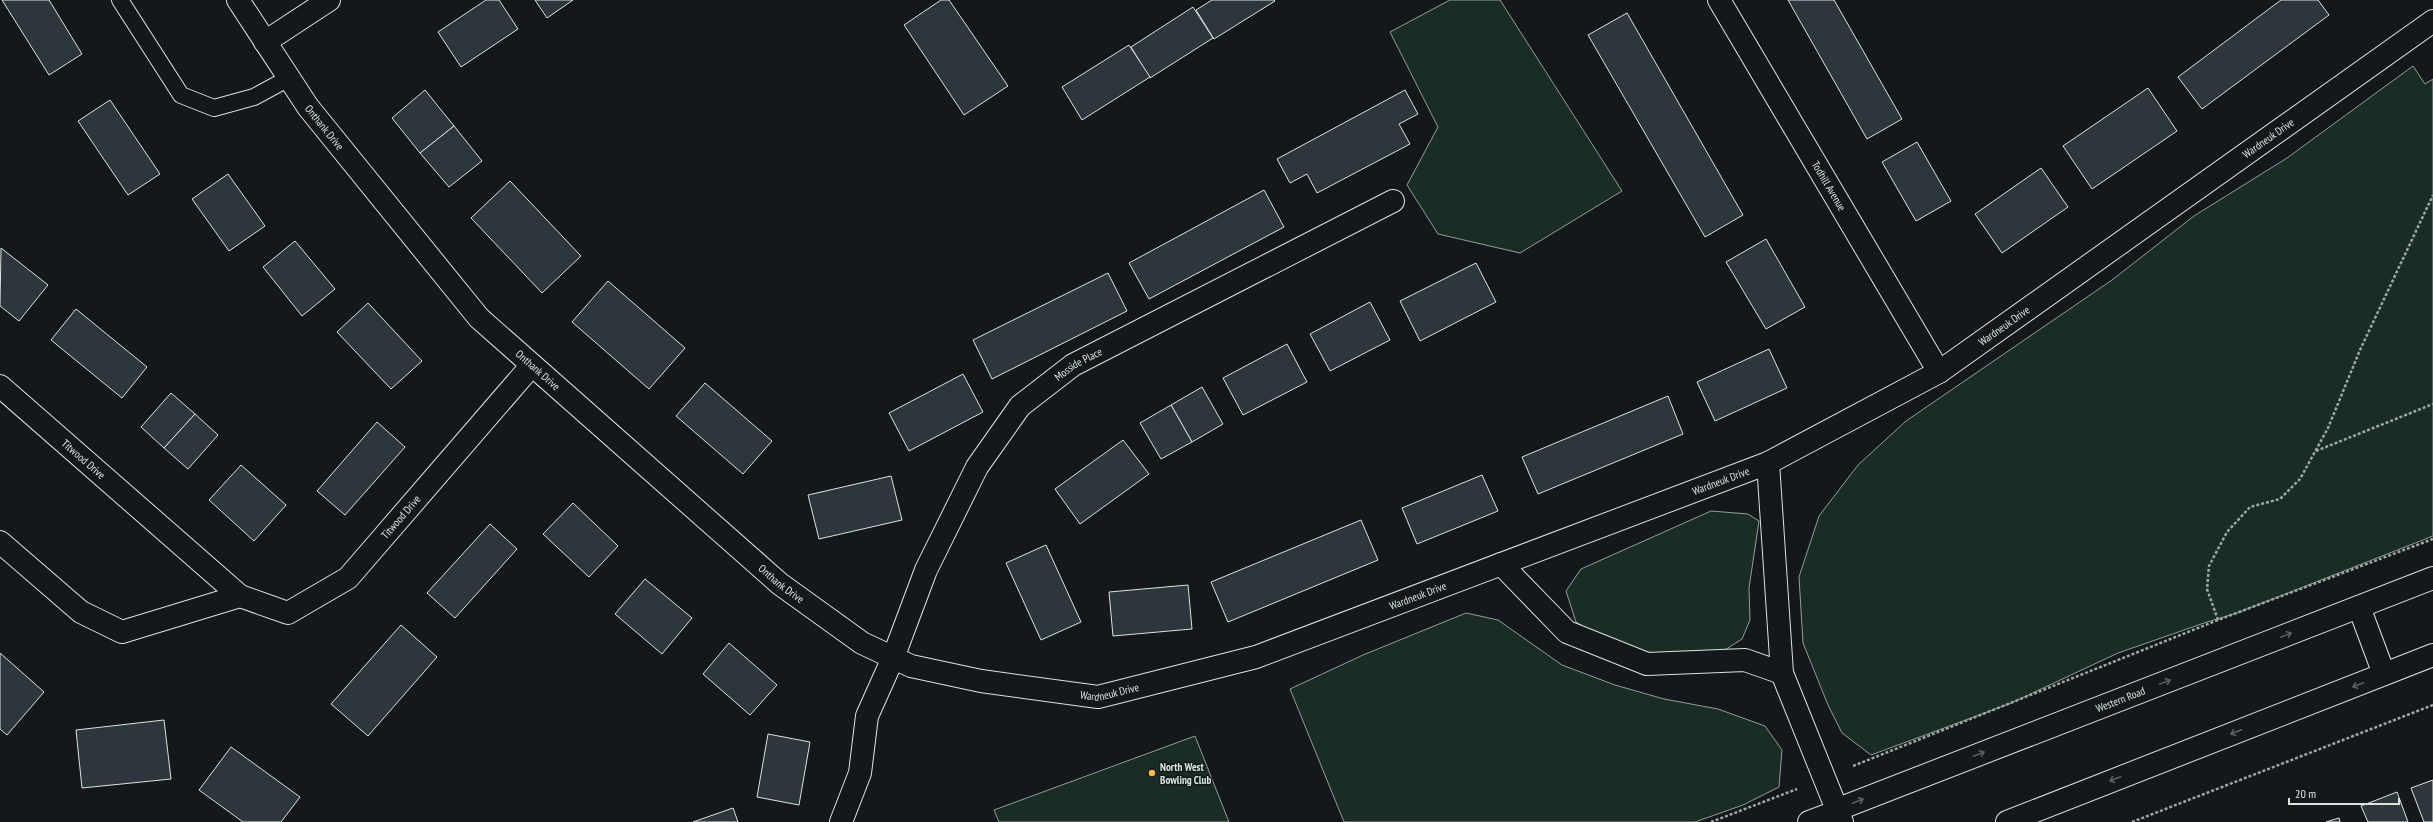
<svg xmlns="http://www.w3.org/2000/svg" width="2433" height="822" viewBox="0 0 2433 822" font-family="'PT Sans Narrow',sans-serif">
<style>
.grass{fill:#1a2d24;stroke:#939e99}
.building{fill:#2c363c;stroke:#d8e6dc}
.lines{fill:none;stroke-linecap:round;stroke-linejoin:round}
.lane-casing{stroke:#d8e6dc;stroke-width:18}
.street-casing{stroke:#d8e6dc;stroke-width:24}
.secondary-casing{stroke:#d8e6dc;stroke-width:24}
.path{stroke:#9da8a2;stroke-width:2.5;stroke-dasharray:3 2;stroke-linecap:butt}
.lane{stroke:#14181c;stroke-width:16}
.street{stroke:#14181c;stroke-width:22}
.secondary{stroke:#14181c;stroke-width:22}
.oneway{stroke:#59605f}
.poi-dot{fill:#ffb74d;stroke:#14181c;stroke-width:1.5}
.labels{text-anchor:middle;stroke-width:3;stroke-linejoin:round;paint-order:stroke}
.street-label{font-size:11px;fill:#d8e6dc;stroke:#14181c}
.poi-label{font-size:11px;font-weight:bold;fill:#d8e6dc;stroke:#14181c;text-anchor:start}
</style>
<rect width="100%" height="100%" fill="#14181c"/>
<g class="grass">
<polygon points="1450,0 1500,0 1622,191 1520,253 1438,234 1407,185 1438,127 1390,32"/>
<polygon points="2413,66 2425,84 2433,79 2433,536 2237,613 2207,622 2118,653 2009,704 1871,755 1842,733 1828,705 1803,643 1799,577 1819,516 1858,465 1906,421 2112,280 2194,216 2287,158"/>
<polygon points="1711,511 1748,514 1759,521 1749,588 1750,620 1742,639 1717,655 1648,657 1604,639 1576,622 1566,591 1581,569"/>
<polygon points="1466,613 1498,620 1562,665 1615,685 1664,699 1718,709 1765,726 1782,750 1779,787 1743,805 1695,822 1344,822 1290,689 1363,655"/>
<polygon points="1195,736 1229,822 999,822 994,810"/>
</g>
<g class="building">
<polygon points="2,0 49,0 82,54 49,75"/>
<polygon points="486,0 499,0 518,29 461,67 438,32"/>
<polygon points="535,0 573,0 547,18"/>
<polygon points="941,0 949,0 1008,86 964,115 904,25"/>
<polygon points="1212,0 1274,0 1275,1 1214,39 1196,10"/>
<polygon points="1788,0 1834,0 1902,119 1867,139"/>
<polygon points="2281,0 2318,0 2329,15 2202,109 2178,77"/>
<polygon points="1193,7 1213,38 1150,78 1131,47"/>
<polygon points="1627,13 1743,215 1705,237 1588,35"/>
<polygon points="1129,45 1150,77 1082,120 1062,87"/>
<polygon points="2148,88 2177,131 2092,189 2063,146"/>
<polygon points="425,90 454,126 420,153 392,118"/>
<polygon points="1405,90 1418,114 1399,124 1410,144 1317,193 1307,174 1290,183 1277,159"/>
<polygon points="110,100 160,174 128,195 78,121"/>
<polygon points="454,126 482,161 449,187 420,153"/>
<polygon points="1917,142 1951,201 1916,221 1882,162"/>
<polygon points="2041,168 2068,207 2002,253 1975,214"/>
<polygon points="228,174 265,226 229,251 192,199"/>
<polygon points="510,181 581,256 542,293 471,218"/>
<polygon points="1264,190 1284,227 1149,299 1129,263"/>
<polygon points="1766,239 1805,307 1766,329 1726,262"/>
<polygon points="295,241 335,289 302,316 263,267"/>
<polygon points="1,248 48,285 19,321 0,306"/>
<polygon points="1476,263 1496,302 1420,341 1400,301"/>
<polygon points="1108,273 1127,311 992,379 973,340"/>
<polygon points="608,281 685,348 649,389 572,322"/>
<polygon points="1370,302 1390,340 1330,371 1310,334"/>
<polygon points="368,303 422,361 391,389 337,332"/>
<polygon points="76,309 147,367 122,398 51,340"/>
<polygon points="1287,344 1307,382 1243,415 1223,378"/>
<polygon points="1769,349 1787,388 1715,421 1697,382"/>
<polygon points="963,374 983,412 909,451 889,413"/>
<polygon points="705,383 772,441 743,474 676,416"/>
<polygon points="1202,387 1223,424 1192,442 1171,405"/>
<polygon points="171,393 195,414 164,448 141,427"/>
<polygon points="1668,396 1683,434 1538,494 1522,457"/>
<polygon points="1171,405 1192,442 1161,459 1140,423"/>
<polygon points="195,414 218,435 188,469 164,448"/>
<polygon points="377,422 405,447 345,515 317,491"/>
<polygon points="1123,440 1149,474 1080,524 1055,489"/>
<polygon points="241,465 286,505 254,541 209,500"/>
<polygon points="1482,475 1498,511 1417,544 1402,508"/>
<polygon points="891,476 902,520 819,539 808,495"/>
<polygon points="573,503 618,546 589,577 543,534"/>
<polygon points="1361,520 1378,560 1228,622 1211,582"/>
<polygon points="490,524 517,549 455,618 427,593"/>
<polygon points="1046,545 1081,622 1041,640 1006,563"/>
<polygon points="645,579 692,618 662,654 615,614"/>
<polygon points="1188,585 1192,629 1113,636 1109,592"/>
<polygon points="401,625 437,657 368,736 331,704"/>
<polygon points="729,643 777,685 750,715 703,674"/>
<polygon points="0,653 44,692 7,735 0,729"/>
<polygon points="164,720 171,779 82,788 76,730"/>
<polygon points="768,734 810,742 799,805 757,797"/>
<polygon points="231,747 300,797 281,822 243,822 199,790"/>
<polygon points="2433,780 2433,822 2424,822 2411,788"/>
<polygon points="2397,792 2408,822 2368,822 2361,806"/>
<polygon points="733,808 738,822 693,822"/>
<polygon points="2339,818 2340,822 2326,822"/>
</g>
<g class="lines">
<g class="lane-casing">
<polyline id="lane" points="120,0 181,95 214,108 254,97 289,78"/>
</g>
<g class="street-casing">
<g id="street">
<path id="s1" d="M 238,0 L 308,107 L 479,318 L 780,584 L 862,643 L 911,666 L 981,681 L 1098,697 L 1256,657 L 1768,463 L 1939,372 L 2433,21"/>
<path id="s2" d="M 1719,0 L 1939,372"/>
<polyline points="265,42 329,0"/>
<path id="s3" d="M 0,386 L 240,596 L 288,613 L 348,578 L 532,365"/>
<polyline points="1768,463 1782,673 1842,822"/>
<polyline points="0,542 81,612 122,632 240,596"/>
<polyline points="1501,564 1567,632 1647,664 1745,660 1782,673"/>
<path id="s4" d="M 841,822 L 860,773 L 867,716 L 893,658 L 926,570 L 977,467 L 1020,406 L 1073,365 L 1393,201"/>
</g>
</g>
<g class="secondary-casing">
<g id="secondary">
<polyline points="2359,607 2384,674"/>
<path id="s5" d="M 1809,822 L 1833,813 L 1836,810 L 2433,578"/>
<polyline points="2007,822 2433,655"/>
</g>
</g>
<g class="path">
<polyline points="2316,451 2433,404"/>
<polyline points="2218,620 2207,589 2209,566 2227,532 2250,507 2280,499 2300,479 2328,428 2360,350 2433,195"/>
<polyline points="1853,766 2218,620 2433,539"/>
<polyline points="1711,822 1797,789"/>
<polyline points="2132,822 2433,705"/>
</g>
<use href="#lane" class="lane"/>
<use href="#street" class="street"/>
<use href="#secondary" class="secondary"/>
</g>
<defs><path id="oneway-shaft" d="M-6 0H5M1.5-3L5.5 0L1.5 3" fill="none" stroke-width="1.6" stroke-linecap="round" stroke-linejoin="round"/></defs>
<g class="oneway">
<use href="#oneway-shaft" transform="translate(2286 635) rotate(-21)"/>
<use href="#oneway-shaft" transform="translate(2165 682) rotate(-21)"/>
<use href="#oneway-shaft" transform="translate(2358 685) rotate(159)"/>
<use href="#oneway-shaft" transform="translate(2236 732) rotate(159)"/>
<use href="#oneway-shaft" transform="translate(1979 754) rotate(-21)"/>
<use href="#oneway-shaft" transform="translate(2115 779) rotate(159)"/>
<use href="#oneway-shaft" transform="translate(1858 801) rotate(-21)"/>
</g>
<circle class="poi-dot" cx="1152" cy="773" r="4"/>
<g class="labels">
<g class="street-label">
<text dy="4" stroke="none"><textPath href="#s1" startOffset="154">Onthank Drive</textPath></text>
<text dy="4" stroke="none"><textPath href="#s1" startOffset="2454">Wardneuk Drive</textPath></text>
<text dy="4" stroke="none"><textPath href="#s2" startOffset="216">Todhill Avenue</textPath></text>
<text dy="4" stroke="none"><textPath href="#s1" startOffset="2130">Wardneuk Drive</textPath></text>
<text dy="4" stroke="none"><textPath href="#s4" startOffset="529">Mosside Place</textPath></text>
<text dy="4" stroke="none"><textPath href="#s1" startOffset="478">Onthank Drive</textPath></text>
<text dy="4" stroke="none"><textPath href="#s3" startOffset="111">Titwood Drive</textPath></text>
<text dy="4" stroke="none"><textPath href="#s1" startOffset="1806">Wardneuk Drive</textPath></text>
<text dy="4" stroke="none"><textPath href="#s3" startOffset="520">Titwood Drive</textPath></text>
<text dy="4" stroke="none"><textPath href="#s1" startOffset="802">Onthank Drive</textPath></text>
<text dy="4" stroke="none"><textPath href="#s1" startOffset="1482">Wardneuk Drive</textPath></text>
<text dy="4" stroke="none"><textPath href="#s1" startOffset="1158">Wardneuk Drive</textPath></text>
<text dy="4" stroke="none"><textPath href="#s5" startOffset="335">Western Road</textPath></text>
</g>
<g class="poi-label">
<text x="1160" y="771">North West<tspan x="1160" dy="13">Bowling Club</tspan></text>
</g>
</g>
<path d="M2289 798v6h110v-6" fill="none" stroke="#d8e6dc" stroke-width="2"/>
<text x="2295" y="798" font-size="12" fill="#d8e6dc" stroke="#14181c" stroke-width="3" paint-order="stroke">20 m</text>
</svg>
